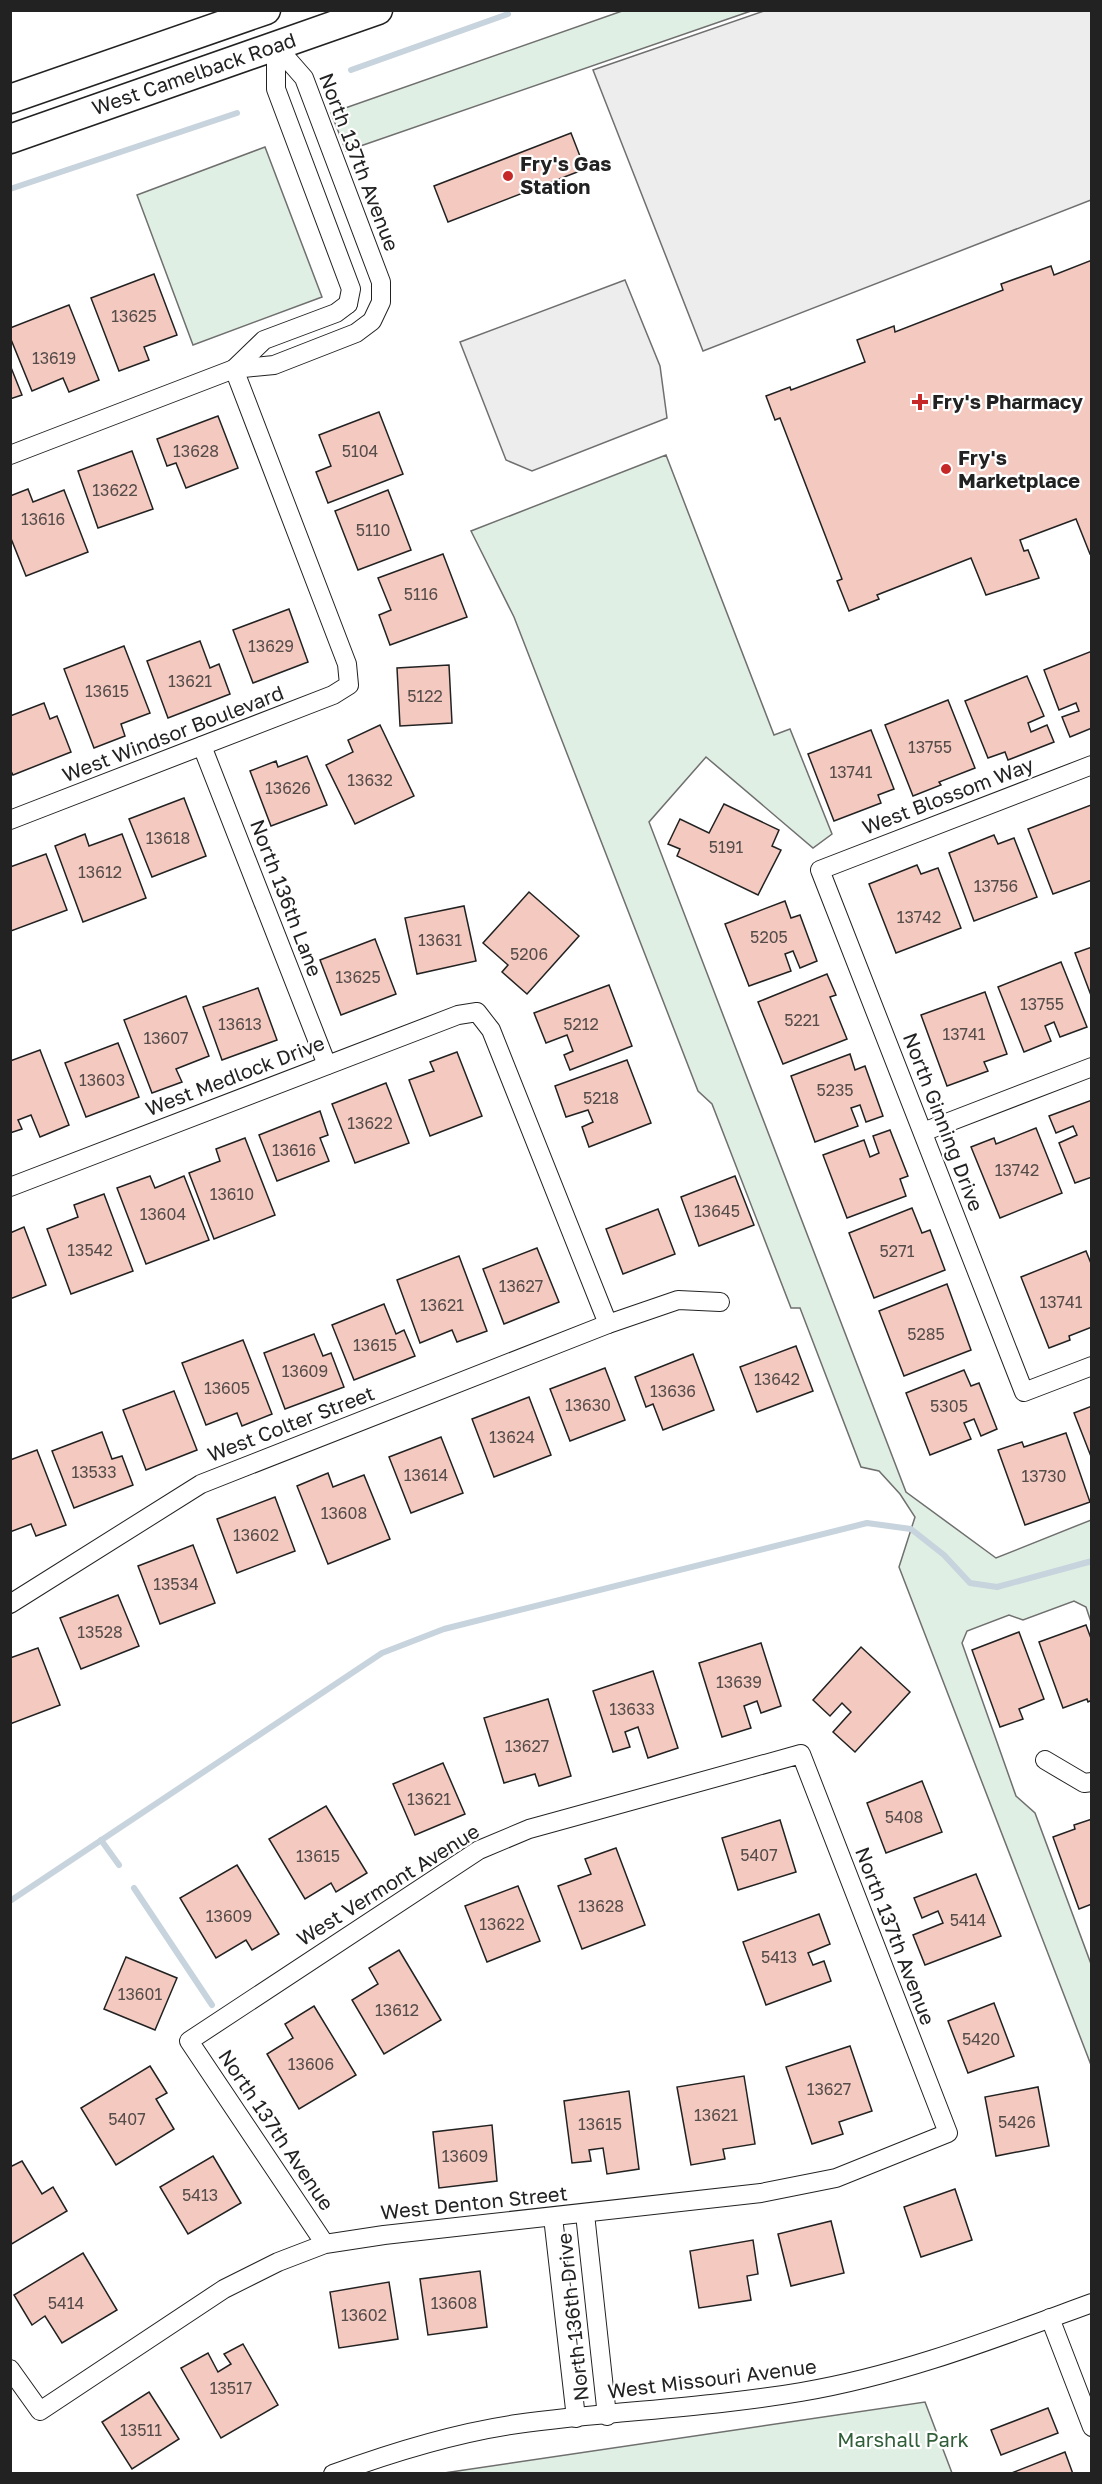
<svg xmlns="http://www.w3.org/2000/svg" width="1102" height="2484" viewBox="0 0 1102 2484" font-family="'Golos Text',sans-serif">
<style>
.green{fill:#e0efe3;stroke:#6f6f6f;stroke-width:1.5}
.parking{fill:#ededed;stroke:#6f6f6f;stroke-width:1.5}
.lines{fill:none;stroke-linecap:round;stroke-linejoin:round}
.stream{stroke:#c7d3dd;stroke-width:6}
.building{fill:#f3c9c0;stroke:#222;stroke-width:1.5}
.minor-casing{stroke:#222;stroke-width:20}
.primary-casing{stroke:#222;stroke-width:31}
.minor{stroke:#fff;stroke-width:18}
.primary{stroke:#fff;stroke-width:28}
.poi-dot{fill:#c62828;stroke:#fff;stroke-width:2}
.labels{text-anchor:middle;stroke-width:4.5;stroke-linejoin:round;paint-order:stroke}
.number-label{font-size:16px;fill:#564c4a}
.street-label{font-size:20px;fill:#222;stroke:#fff}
.poi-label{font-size:20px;font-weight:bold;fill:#222;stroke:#fff;text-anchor:start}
.park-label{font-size:20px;fill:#2f5e38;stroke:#fff}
</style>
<rect width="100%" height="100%" fill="#fff"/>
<g class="green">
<polygon points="625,10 751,11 346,151 331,113"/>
<polygon points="265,147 322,297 193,345 137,195"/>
<polygon points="666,455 774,735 790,729 832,834 813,848 706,757 649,822 906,1492 996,1558 1091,1520 1091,1622 1086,1607 1074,1601 1023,1620 1009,1615 967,1631 962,1643 1016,1796 1035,1813 1091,1964 1091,2065 899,1567 915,1517 900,1494 879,1471 861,1467 800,1308 791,1308 712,1104 698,1091 514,617 471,531"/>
<polygon points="925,2402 952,2473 444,2473"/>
</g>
<g class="parking">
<polygon points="764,11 1091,11 1091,200 703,351 593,70"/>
<polygon points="625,280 660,366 667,418 532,471 506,460 460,342"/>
</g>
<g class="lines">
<g class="stream">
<polyline points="351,70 508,14"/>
<polyline points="10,189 237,113"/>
<polyline points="101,1840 119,1865"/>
<polyline points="134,1888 212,2005"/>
<polyline points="10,1901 382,1653 444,1629 867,1523 911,1529 944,1555 970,1583 997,1587 1092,1561"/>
</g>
</g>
<g class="building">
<polygon points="571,133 585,169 448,222 434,186"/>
<polygon points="1092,260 1092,553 1090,554 1076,519 1020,540 1024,551 1028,550 1039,578 986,595 971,558 877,595 879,599 849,611 837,581 842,579 780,418 775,420 766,396 790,387 791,390 865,362 857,340 894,326 895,332 1003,290 1001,284 1051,266 1054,275"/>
<polygon points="154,274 177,335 144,347 149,360 119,371 91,298"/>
<polygon points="69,305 99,380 69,392 63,378 32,391 10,337 10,328"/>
<polygon points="10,365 22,395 10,399"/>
<polygon points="379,412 403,474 328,503 316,472 331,466 319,435"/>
<polygon points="218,416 238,468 186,488 176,463 167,466 157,439"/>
<polygon points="132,451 153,509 98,528 78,471"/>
<polygon points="28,489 33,502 64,490 88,552 26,576 10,536 10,496"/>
<polygon points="388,490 411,550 358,570 335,511"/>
<polygon points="443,554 467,617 390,645 379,615 391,610 378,578"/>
<polygon points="289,609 308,662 253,683 233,630"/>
<polygon points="200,641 210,668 219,664 230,694 168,718 147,661"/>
<polygon points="124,646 150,713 121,724 125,736 94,748 64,669"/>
<polygon points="1092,651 1092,728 1070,737 1062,717 1079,711 1076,703 1059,710 1044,670"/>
<polygon points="449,665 452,723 400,726 397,668"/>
<polygon points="1027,676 1044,716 1028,723 1031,732 1047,725 1054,742 1008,760 1005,752 988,758 965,701"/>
<polygon points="948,700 975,768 939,782 941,785 913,796 885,725"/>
<polygon points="44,703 50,719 57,716 71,752 13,775 10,769 10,716"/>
<polygon points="380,725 414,796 355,824 326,765 353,752 348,740"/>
<polygon points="871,730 894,789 878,795 881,803 834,821 808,754"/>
<polygon points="307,756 327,805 271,826 250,771 276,761 278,767"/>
<polygon points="184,798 206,856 152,877 129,819"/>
<polygon points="724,804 779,830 772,846 781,850 758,895 677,856 680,849 668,844 680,819 709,833"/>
<polygon points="1091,805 1092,880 1053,894 1028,829"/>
<polygon points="85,834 89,846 122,834 146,898 83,922 55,846"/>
<polygon points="994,835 998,844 1014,838 1037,897 974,921 949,853"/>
<polygon points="46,854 67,910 11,931 10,867"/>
<polygon points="917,865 921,874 938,868 961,928 896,953 869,884"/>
<polygon points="529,892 579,936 527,994 502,972 508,965 483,943"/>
<polygon points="785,901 791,918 800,915 817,961 800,968 793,951 785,954 791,971 749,986 725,924"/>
<polygon points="464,906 476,961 417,974 405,918"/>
<polygon points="375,939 396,994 341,1015 320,960"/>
<polygon points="1092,947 1092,998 1075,953"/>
<polygon points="1061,962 1087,1027 1060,1037 1054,1022 1045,1026 1051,1041 1024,1052 998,987"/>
<polygon points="827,974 836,995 830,997 847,1039 783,1064 758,1002"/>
<polygon points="609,985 632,1046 570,1070 564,1055 573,1051 567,1035 546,1043 534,1013"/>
<polygon points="258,988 277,1040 222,1060 203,1007"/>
<polygon points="985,992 1007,1054 984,1062 988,1071 947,1086 921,1015"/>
<polygon points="186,996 209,1056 176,1069 182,1082 152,1093 124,1020"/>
<polygon points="118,1043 139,1097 86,1117 65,1063"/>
<polygon points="40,1050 69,1125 40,1137 31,1115 18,1120 22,1129 10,1133 10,1061"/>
<polygon points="457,1052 482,1116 430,1136 409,1080 434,1071 430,1062"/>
<polygon points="850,1054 855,1070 865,1066 883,1116 866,1122 860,1105 851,1108 858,1126 815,1142 791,1076"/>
<polygon points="627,1060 651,1123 589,1147 582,1127 593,1122 588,1110 566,1117 555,1086"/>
<polygon points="386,1083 409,1143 355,1163 332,1104"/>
<polygon points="1092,1100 1092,1177 1075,1183 1059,1143 1077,1135 1073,1126 1056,1133 1049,1116"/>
<polygon points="320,1111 328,1135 320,1138 329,1161 277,1181 259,1135"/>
<polygon points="1036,1128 1062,1193 1000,1218 971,1147 994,1138 996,1144"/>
<polygon points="890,1130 908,1176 900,1179 906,1196 847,1218 823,1155 864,1140 870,1157 879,1153 873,1136"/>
<polygon points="245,1138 275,1215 214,1239 189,1173 220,1161 216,1149"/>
<polygon points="150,1176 155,1188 184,1176 209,1240 146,1264 117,1188"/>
<polygon points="735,1176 754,1225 699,1246 681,1197"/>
<polygon points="104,1194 133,1271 71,1294 47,1229 78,1217 74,1205"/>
<polygon points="912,1208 922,1233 930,1230 945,1270 874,1298 849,1233"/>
<polygon points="658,1209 675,1254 623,1274 606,1229"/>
<polygon points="24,1227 46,1285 10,1299 10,1233"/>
<polygon points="537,1248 559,1302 504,1324 483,1269"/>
<polygon points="1086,1251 1092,1266 1092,1327 1069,1336 1070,1340 1049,1348 1021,1277"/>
<polygon points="459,1256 487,1331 457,1342 452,1330 420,1343 397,1280"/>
<polygon points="947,1284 971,1350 904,1376 879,1311"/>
<polygon points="384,1304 396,1334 404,1330 415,1356 354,1380 332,1325"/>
<polygon points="314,1334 323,1356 331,1353 344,1387 285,1409 264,1353"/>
<polygon points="243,1340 272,1414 242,1426 237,1413 206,1425 182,1363"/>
<polygon points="796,1346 813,1391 757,1412 740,1367"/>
<polygon points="693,1354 714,1410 663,1430 653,1404 646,1407 635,1377"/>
<polygon points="605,1368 625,1420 570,1441 550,1389"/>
<polygon points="964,1370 971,1386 979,1383 997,1429 981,1436 974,1419 964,1423 971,1439 930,1455 906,1393"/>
<polygon points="174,1391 197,1450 146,1470 123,1410"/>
<polygon points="529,1397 551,1455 494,1477 472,1419"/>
<polygon points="1092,1406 1092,1459 1074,1413"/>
<polygon points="102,1432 112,1459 122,1456 133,1485 74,1508 52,1451"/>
<polygon points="1066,1433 1090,1502 1025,1525 998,1450 1022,1442 1024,1447"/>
<polygon points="441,1437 463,1493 411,1513 389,1457"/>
<polygon points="37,1450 66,1525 36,1536 31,1524 10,1532 10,1460"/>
<polygon points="328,1473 333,1487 364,1475 390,1539 328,1564 297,1486"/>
<polygon points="275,1497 295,1551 237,1573 217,1519"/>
<polygon points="193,1545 215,1603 160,1624 138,1566"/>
<polygon points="118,1595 139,1646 81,1669 60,1618"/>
<polygon points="1086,1625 1092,1641 1092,1700 1088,1702 1087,1699 1063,1708 1039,1642"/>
<polygon points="1019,1632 1044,1699 1019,1709 1023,1719 1000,1727 972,1650"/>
<polygon points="761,1643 781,1706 761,1713 757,1701 744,1706 751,1728 722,1737 699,1663"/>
<polygon points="861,1647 910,1692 855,1752 833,1732 851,1712 842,1703 830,1716 813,1700"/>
<polygon points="38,1648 60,1705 10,1724 10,1658"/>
<polygon points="653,1671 678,1748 648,1758 638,1727 625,1732 630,1747 613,1752 593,1691"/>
<polygon points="548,1699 571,1776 539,1786 535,1774 504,1783 484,1718"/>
<polygon points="443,1763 465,1814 415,1835 393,1784"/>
<polygon points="922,1781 942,1832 886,1853 867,1803"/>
<polygon points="326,1806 367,1873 336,1892 331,1883 305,1899 269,1839"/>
<polygon points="1092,1819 1092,1904 1079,1909 1053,1837 1075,1829 1074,1825"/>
<polygon points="780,1820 796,1872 738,1890 722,1838"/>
<polygon points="616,1848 645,1925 582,1949 558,1886 591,1874 585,1859"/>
<polygon points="237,1865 279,1934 252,1950 246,1940 216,1958 180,1898"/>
<polygon points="976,1874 1001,1936 925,1965 913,1935 943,1923 938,1911 922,1918 914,1898"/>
<polygon points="518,1886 540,1941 487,1962 465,1906"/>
<polygon points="819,1914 830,1944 808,1953 813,1965 824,1961 831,1981 766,2005 743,1942"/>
<polygon points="399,1950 441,2020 384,2054 352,2000 378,1984 369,1968"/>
<polygon points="126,1957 177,1978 155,2030 104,2009"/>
<polygon points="994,2003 1014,2056 968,2073 948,2021"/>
<polygon points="314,2006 356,2075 299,2109 267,2054 293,2038 285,2024"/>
<polygon points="850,2046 872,2111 839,2122 843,2134 812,2144 786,2067"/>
<polygon points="150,2066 167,2093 156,2099 174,2129 116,2165 81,2108"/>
<polygon points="744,2076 755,2144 723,2149 725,2159 691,2165 677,2087"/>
<polygon points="1038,2087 1049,2146 996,2156 985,2097"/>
<polygon points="629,2091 639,2169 607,2174 603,2148 589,2150 591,2161 572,2163 564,2101"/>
<polygon points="492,2125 497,2181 439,2188 433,2132"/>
<polygon points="213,2156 241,2203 188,2234 160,2187"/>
<polygon points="22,2161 42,2194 53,2187 67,2211 10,2245 10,2167"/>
<polygon points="955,2189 972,2240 921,2257 904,2207"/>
<polygon points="831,2221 844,2273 791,2286 778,2234"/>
<polygon points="753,2240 758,2274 747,2276 751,2300 699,2308 690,2251"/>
<polygon points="83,2253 117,2310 62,2343 45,2316 32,2325 14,2295"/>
<polygon points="480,2271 487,2327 428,2335 420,2279"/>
<polygon points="389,2282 398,2339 339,2348 330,2292"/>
<polygon points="243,2344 278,2405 221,2438 181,2368 208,2353 218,2372 231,2364 224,2354"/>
<polygon points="149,2392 179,2439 132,2469 102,2422"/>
<polygon points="1048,2408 1058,2433 1001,2455 991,2430"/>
<polygon points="1065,2452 1073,2474 1009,2474"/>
</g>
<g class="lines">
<g class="minor-casing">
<g id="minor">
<polyline points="276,46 276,89 351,289 348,304"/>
<polyline points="234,369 264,340 336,313 348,304"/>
<polyline points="10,455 234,369 274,365 356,333 372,321 381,302 381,282 304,78 276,46"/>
<polyline points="202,746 327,1065"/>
<polyline points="1092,765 820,870 1024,1392 1092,1366"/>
<polyline points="10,820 333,695 349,685 347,664 234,369"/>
<polyline points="923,1132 1092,1067"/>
<polyline points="10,1187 458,1015 477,1012 491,1030 608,1324"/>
<polyline points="10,1604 201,1484 608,1324 678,1300 720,1302"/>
<polyline points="1045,1760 1084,1783 1092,1782"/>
<polyline points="585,2214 607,2416"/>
<polyline points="553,2217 576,2418"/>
<polyline points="1050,2318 1092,2427"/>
<polyline points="10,2369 40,2411 224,2289 278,2262 325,2244 384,2235 761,2193 836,2178 948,2133 801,1754 529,1829 479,1850 189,2041 325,2244"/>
<path d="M 333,2474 C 393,2452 454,2433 517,2424 C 611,2411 707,2408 801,2392 C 902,2375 996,2338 1092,2303"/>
</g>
</g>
<g class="primary-casing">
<g id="primary">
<polyline points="10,99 266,10"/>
<polyline points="10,139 378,10"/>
</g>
</g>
<use href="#minor" class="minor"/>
<use href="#primary" class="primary"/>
</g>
<g class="poi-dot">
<circle cx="508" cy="176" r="6"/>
<path d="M917 393h6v6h6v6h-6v6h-6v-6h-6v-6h6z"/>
<circle cx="946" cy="469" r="6"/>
</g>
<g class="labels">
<g class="number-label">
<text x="134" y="322">13625</text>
<text x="54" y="364">13619</text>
<text x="196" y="457">13628</text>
<text x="360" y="457">5104</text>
<text x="115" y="496">13622</text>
<text x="43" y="525">13616</text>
<text x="373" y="536">5110</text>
<text x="421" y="600">5116</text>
<text x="271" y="652">13629</text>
<text x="190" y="687">13621</text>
<text x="107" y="697">13615</text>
<text x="425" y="702">5122</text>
<text x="930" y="753">13755</text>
<text x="851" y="778">13741</text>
<text x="370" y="786">13632</text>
<text x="288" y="794">13626</text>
<text x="168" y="844">13618</text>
<text x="726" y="853">5191</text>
<text x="100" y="878">13612</text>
<text x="996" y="892">13756</text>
<text x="919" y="923">13742</text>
<text x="769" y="943">5205</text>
<text x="440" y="946">13631</text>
<text x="529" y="960">5206</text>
<text x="358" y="983">13625</text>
<text x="1042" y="1010">13755</text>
<text x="802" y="1026">5221</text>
<text x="240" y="1030">13613</text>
<text x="581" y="1030">5212</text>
<text x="964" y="1040">13741</text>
<text x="166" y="1044">13607</text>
<text x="102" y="1086">13603</text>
<text x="835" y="1096">5235</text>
<text x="601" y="1104">5218</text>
<text x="370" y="1129">13622</text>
<text x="294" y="1156">13616</text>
<text x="1017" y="1176">13742</text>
<text x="232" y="1200">13610</text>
<text x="717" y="1217">13645</text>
<text x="163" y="1220">13604</text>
<text x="90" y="1256">13542</text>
<text x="897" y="1257">5271</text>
<text x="521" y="1292">13627</text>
<text x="1061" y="1308">13741</text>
<text x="442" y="1311">13621</text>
<text x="926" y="1340">5285</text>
<text x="375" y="1351">13615</text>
<text x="305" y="1377">13609</text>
<text x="777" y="1385">13642</text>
<text x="227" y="1394">13605</text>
<text x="673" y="1397">13636</text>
<text x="588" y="1411">13630</text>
<text x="949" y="1412">5305</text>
<text x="512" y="1443">13624</text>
<text x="94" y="1478">13533</text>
<text x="426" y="1481">13614</text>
<text x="1044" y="1482">13730</text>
<text x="344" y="1519">13608</text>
<text x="256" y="1541">13602</text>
<text x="176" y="1590">13534</text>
<text x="100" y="1638">13528</text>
<text x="739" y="1688">13639</text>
<text x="632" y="1715">13633</text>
<text x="527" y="1752">13627</text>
<text x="429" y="1805">13621</text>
<text x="904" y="1823">5408</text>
<text x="759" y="1861">5407</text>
<text x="318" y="1862">13615</text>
<text x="601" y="1912">13628</text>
<text x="229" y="1922">13609</text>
<text x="968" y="1926">5414</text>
<text x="502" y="1930">13622</text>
<text x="779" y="1963">5413</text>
<text x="140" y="2000">13601</text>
<text x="397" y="2016">13612</text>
<text x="981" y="2045">5420</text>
<text x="311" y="2070">13606</text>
<text x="829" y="2095">13627</text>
<text x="716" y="2121">13621</text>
<text x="127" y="2125">5407</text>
<text x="1017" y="2128">5426</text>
<text x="600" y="2130">13615</text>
<text x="465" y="2162">13609</text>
<text x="200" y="2201">5413</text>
<text x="66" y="2309">5414</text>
<text x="454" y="2309">13608</text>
<text x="364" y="2321">13602</text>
<text x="231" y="2394">13517</text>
<text x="141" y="2436">13511</text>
</g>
<g class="street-label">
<text transform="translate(194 74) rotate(-19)" y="7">West Camelback Road</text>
<text transform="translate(359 162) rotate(69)" y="7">North 137th Avenue</text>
<text transform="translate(173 734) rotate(-21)" y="7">West Windsor Boulevard</text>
<text transform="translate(948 796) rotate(-21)" y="7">West Blossom Way</text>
<text transform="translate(286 898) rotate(69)" y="7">North 136th Lane</text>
<text transform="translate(235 1076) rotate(-21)" y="7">West Medlock Drive</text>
<text transform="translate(943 1122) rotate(69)" y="7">North Ginning Drive</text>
<text transform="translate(291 1424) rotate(-21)" y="7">West Colter Street</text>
<text transform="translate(388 1885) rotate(-32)" y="7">West Vermont Avenue</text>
<text transform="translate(895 1936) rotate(69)" y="7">North 137th Avenue</text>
<text transform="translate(276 2130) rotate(56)" y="7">North 137th Avenue</text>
<text transform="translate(474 2203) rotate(-6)" y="7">West Denton Street</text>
<text transform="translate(573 2317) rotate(-96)" y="7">North 136th Drive</text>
<text transform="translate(712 2379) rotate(-7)" y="7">West Missouri Avenue</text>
</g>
<g class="poi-label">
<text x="520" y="171">Fry's Gas<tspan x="520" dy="23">Station</tspan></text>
<text x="932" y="409">Fry's Pharmacy</text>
<text x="958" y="465">Fry's<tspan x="958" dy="23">Marketplace</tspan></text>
</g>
<g class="park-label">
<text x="903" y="2447">Marshall Park</text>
</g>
</g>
<rect width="1102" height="2484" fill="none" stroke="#222222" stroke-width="24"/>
</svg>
